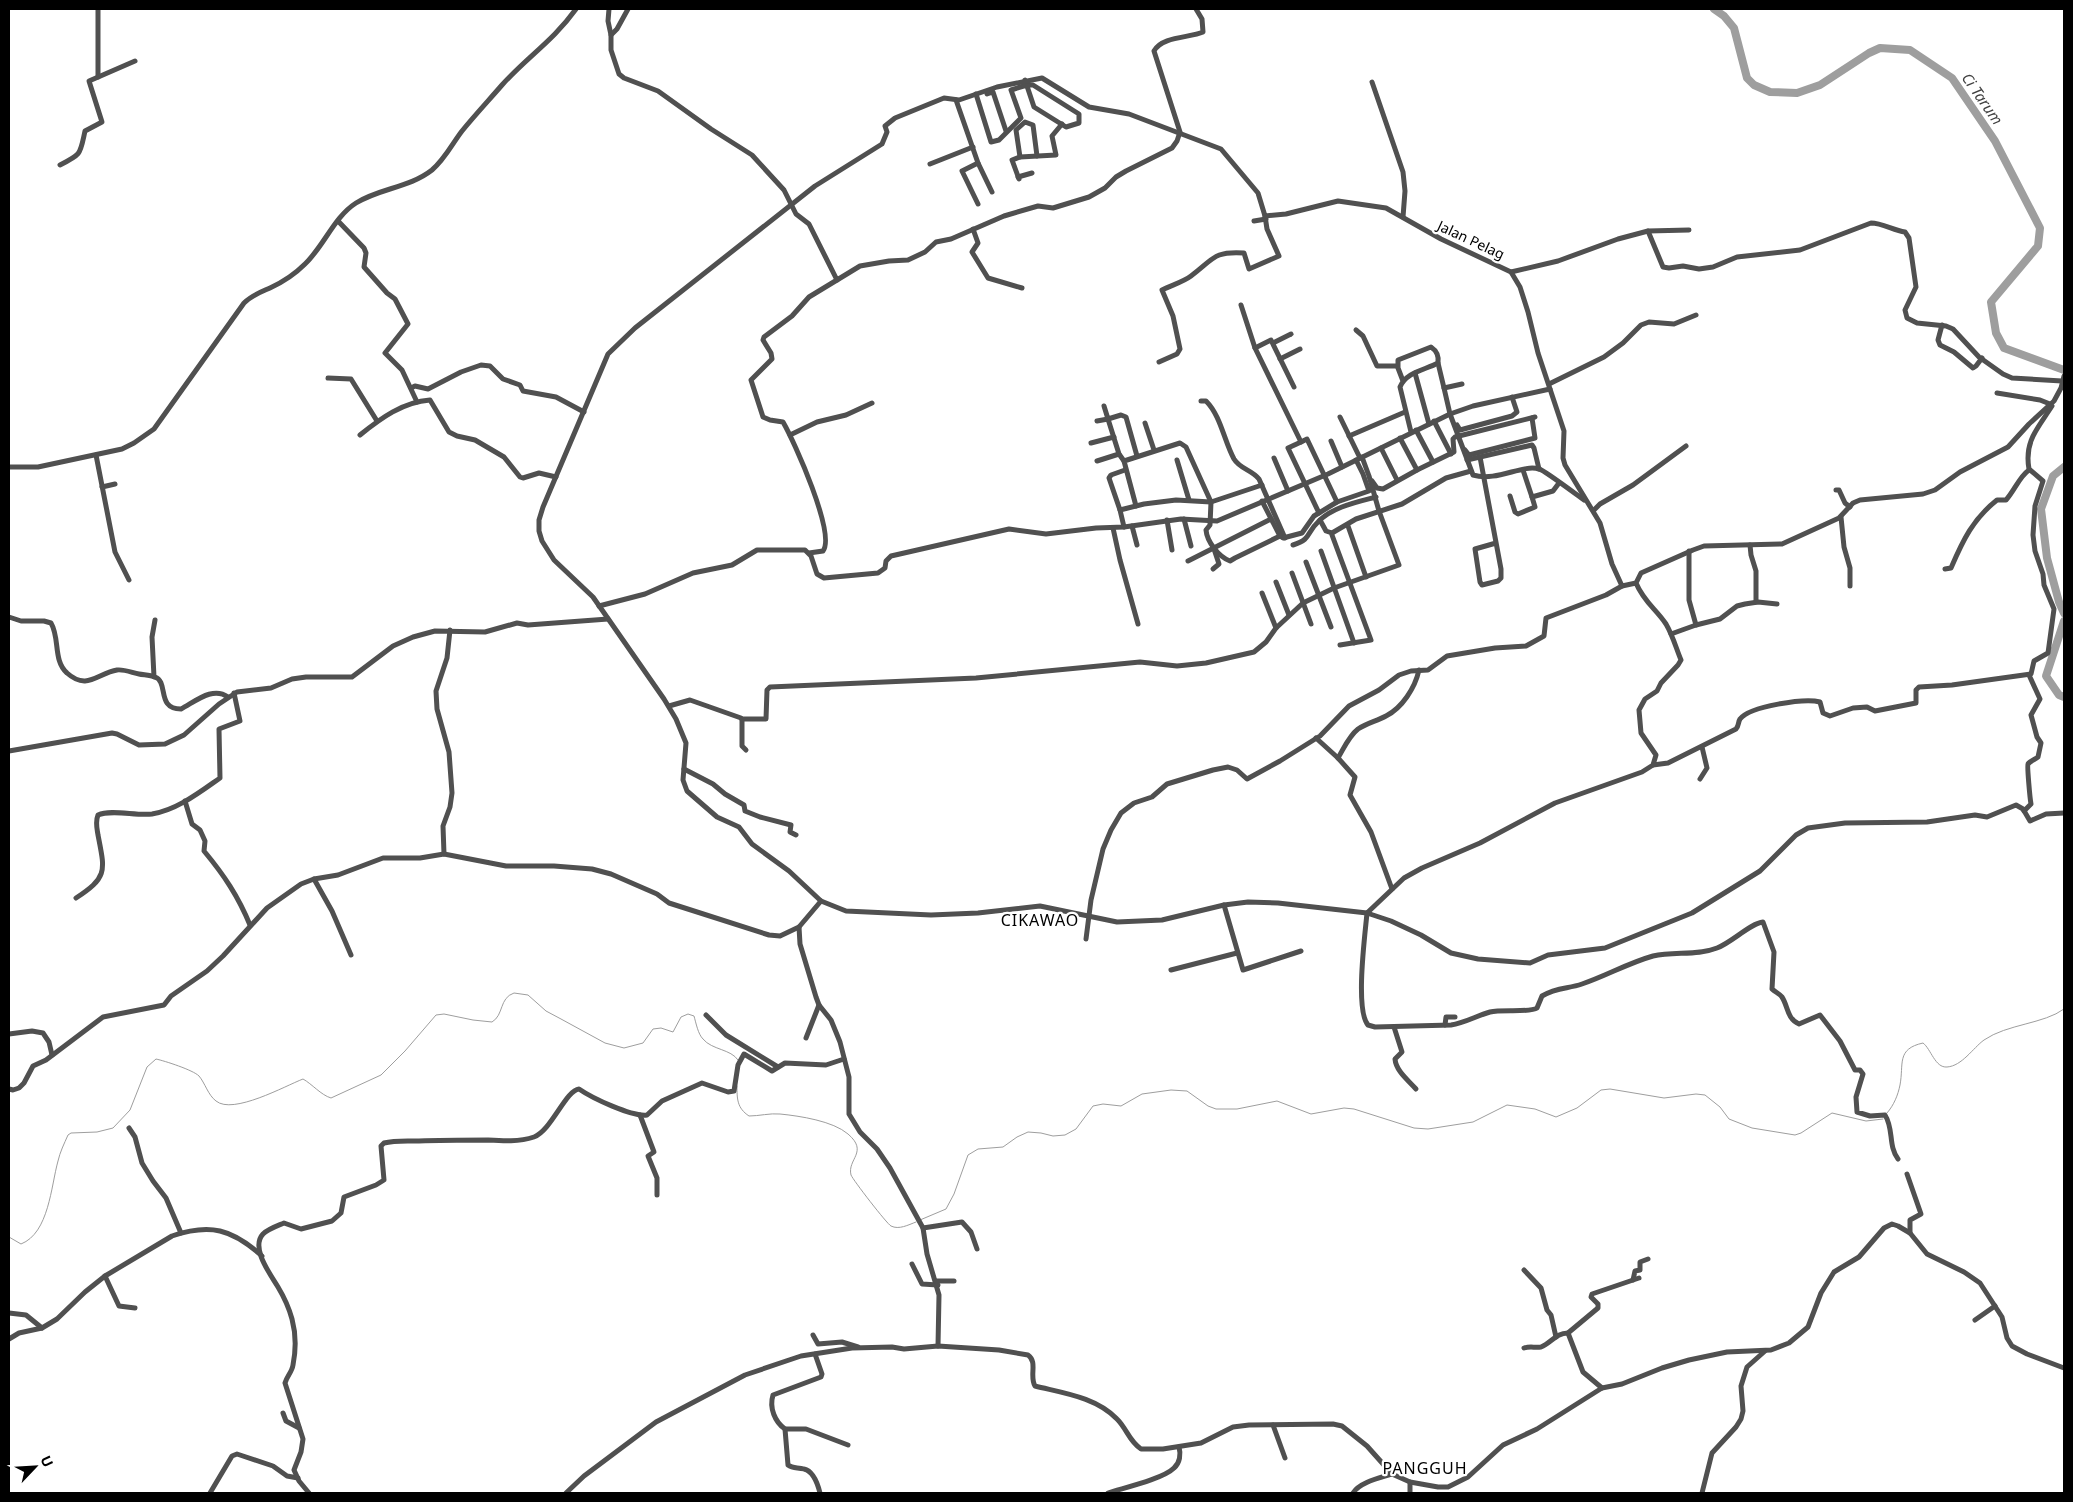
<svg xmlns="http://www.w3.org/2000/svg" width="2073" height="1502" viewBox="0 0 2073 1502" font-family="'Noto Sans',sans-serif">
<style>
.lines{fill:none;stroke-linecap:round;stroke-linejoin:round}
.stream{stroke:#9e9e9e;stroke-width:1}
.river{stroke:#9e9e9e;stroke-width:8}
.minor{stroke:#505050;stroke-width:5}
.labels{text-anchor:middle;stroke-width:4.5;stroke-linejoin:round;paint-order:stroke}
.street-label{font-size:14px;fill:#000;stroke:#fff}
.water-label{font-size:15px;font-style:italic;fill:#3f3f3f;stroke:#fff}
.quarter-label{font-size:16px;letter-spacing:1px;fill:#000;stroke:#fff}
</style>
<rect width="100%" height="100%" fill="#fff"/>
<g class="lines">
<g class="stream">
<path d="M 737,1086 C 737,1099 737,1108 749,1116 C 759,1116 770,1113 780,1114 C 800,1116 833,1121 848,1134 C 869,1152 847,1159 851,1175 C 853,1180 887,1224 891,1226 C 899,1230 908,1225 916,1222"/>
<path d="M 1887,1113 C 1894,1105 1898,1095 1900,1085 C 1904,1064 1896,1049 1923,1043 C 1931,1049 1935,1068 1947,1067 C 1962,1066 1973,1048 1984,1040 C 2007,1024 2044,1024 2064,1009"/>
<polyline points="920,1220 946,1209 954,1194 968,1155 978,1149 1003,1147 1017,1137 1028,1132 1041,1133 1053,1136 1065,1135 1076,1129 1093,1106 1103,1104 1121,1106 1142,1094 1171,1090 1187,1091 1208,1106 1216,1109 1237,1109 1277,1101 1311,1114 1344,1108 1354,1109 1414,1128 1428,1129 1473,1122 1507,1105 1535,1109 1556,1117 1577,1108 1601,1090 1610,1089 1664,1098 1696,1094 1705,1095 1720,1107 1729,1119 1752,1128 1795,1135 1801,1133 1832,1113 1866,1121 1883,1119"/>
<path d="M 9,1237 L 21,1244 C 49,1233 51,1186 58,1161 C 60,1152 64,1144 68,1135 L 71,1133 L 97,1132 L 113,1128 L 130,1110 L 147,1067 L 156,1059 C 165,1061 193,1070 199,1076 C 205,1083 208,1095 216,1101 C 233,1115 285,1086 303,1079 C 312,1084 321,1095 331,1098 L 381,1075 L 405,1051 L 436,1015 L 444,1014 L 473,1020 L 492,1022 C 504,1015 499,998 514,993 L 528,995 L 546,1011 L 561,1019 L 605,1043 L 624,1048 L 643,1043 L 653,1029 L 661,1028 L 673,1032 L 681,1017 L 688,1014 L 694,1016 C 696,1023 698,1034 703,1039 C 712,1050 731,1049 738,1060"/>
</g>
<g class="river">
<polyline points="1714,9 1724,16 1734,28 1747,78 1754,85 1770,92 1797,93 1820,85 1869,53 1880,48 1910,50 1952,78 1995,141 2040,228 2038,246 1991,302 1996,333 2004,348 2064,370"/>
<polyline points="2064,467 2053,476 2041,509 2047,558 2059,602 2064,613"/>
<polyline points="2064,621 2046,676 2059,695 2064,697"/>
</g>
<g class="minor">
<polyline points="98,9 98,77"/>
<path d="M 609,9 L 608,21 L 611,35 L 611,50 L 619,74 L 624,78 L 658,91 L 711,129 L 752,155 L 784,190 L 796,214 L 809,224 L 837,280 L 860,266 L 889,261 L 908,260 L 925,252 L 936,242 L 951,239 L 1004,216 L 1038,206 L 1053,208 L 1089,197 L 1105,188 L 1116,177 L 1126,171 L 1172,148 L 1177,141 L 1180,132 L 1154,51 C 1162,36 1190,38 1203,32 L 1202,19 L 1196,9"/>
<polyline points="611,35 617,29 628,9"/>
<polyline points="1372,82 1403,172 1405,191 1403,217"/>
<polyline points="976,94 991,142 999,140 1021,118 1011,90 1027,85 1033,85 1079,114 1079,123 1066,127 1034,107 1025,80"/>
<polyline points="987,94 993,92 1006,131"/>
<polyline points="956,100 978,163 992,192"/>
<polyline points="1020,157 1016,130 1025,122 1033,125 1037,156"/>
<polyline points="978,163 962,171 978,204"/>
<polyline points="930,164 973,147"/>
<path d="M 60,165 C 82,154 80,154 85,131 L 102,122 L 89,81 L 135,61"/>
<polyline points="1018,177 1032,173"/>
<polyline points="1019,179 1012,160 1020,157 1056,155 1052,136 1062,124"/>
<polyline points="338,221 364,248 366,253 364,267 387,293 395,299 408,324 385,353 402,370 417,402"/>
<polyline points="1254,221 1266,219"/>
<polyline points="973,229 978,243 972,252 988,278 1022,288"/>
<path d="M 1648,231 L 1663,267 L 1669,268 L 1683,266 L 1699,269 L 1713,267 L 1737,257 L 1800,250 L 1871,223 C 1882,223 1893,230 1905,232 L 1909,238 L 1916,287 L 1905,310 L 1907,318 L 1917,323 L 1946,326 L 1953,329 L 1979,357 L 2003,374 L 2012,378 L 2062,381"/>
<polyline points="1511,272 1558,261 1618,239 1648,231 1689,230"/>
<polyline points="1241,305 1255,348 1301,442 1307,439 1337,502"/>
<polyline points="1942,325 1938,340 1940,345 1954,352 1973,368 1976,366 1982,358"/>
<polyline points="1356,330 1363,336 1377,366 1397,366"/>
<polyline points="1273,343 1291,334"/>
<polyline points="1255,348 1271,340 1294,387"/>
<polyline points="1280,359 1300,349"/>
<path d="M 1159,362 L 1177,354 L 1180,349 L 1173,316 L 1162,290 C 1172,285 1183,282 1191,276 C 1214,259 1213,251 1244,253 L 1249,269 L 1279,256 L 1267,229 L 1265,216"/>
<polyline points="1438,363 1444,388 1462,384"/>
<polyline points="1415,373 1429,424"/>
<polyline points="328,378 351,379 377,421"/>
<path d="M 1403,381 L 1398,368 L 1398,360 L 1431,347 C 1437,351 1439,356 1438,363 C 1425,370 1406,372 1400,387 L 1411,432"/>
<polyline points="1549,384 1604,357 1623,343 1641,325 1649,322 1674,324 1696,315"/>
<polyline points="411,388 415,386 428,389 461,372 481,365 490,366 503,379 520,385 523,391 556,397 584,412"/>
<path d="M 1444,388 L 1450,414 L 1473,475 C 1497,482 1522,464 1539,469 C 1544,470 1577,495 1584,500"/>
<polyline points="1997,393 2040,400 2050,404"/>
<path d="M 1201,401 L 1206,401 C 1221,416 1224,441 1234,459 C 1240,469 1252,470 1259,479 L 1285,538"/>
<polyline points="1104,406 1108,419 1121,415 1126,417 1137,456"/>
<polyline points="1340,417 1360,458"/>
<polyline points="1097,421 1108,419 1119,454 1124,461"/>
<polyline points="1434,421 1451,454"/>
<polyline points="1145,423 1154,450"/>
<polyline points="1457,425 1460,430 1512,416 1517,412 1512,397"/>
<polyline points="1416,430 1433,462"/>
<path d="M 360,435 C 381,418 403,402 430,400 L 449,432 L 457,436 L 475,440 L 504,457 L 520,477 L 523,478 L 539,473 L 556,477"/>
<polyline points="790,435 817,422 846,415 872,403"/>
<polyline points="1349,436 1405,412"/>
<polyline points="1331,441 1342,467"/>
<polyline points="1301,442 1288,448 1319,513"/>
<polyline points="1091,443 1114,437"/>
<polyline points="1381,448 1397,480"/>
<polyline points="1465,450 1469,455 1535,438 1532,418"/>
<polyline points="96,455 115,552 129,580"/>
<polyline points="1480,457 1501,569 1501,578 1498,581 1482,585 1480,582 1475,549 1496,543"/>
<polyline points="1274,458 1288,491"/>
<polyline points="1177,460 1189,500"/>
<polyline points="1467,460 1532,445 1534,448 1539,469"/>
<polyline points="1097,461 1119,454"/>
<path d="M 9,467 L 38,467 L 122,449 L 134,443 L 154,429 L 244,303 C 252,295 261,292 270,288 C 283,282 295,274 305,264 C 324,246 334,217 356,203 C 380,188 409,188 432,170 C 445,159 452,144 462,131 C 475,115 489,100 502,85 C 527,57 553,41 576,9"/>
<polyline points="1417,470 1454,452 1453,439 1455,437 1535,417"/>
<polyline points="1523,470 1532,497 1553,491 1559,483"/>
<polyline points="1372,481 1377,488 1383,489 1417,470 1400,438"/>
<polyline points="102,487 115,484"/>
<polyline points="1836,490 1839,490 1845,503 1850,507"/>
<polyline points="1510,496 1515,512 1518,514 1535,507 1532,497"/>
<polyline points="1262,501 1280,536 1283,538 1302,533 1314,516 1337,502 1369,491 1363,474 1356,460"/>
<path d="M 1136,506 L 1124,461 L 1180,443 L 1186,447 L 1211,502 L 1210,525 L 1206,530 C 1207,542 1219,557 1230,561 L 1235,558 L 1280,536"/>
<polyline points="1120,510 1109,478 1111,475 1125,470"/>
<polyline points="1594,510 1600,504 1633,485 1686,446"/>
<polyline points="1841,517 1844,547 1850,568 1850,586"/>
<polyline points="1184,519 1191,546"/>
<polyline points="1167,520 1172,550"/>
<polyline points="1320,520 1326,531 1332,533 1356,519 1402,504 1446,478 1471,471"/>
<polyline points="1132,526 1137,545"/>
<polyline points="1348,526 1366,577"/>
<polyline points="1124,527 1120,510 1144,504 1176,500 1211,502 1262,485"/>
<polyline points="1113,528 1120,560 1138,624"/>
<polyline points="1332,535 1371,640 1340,645"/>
<path d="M 1293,545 C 1312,539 1306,533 1318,522 C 1332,507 1357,502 1376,497"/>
<polyline points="1750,545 1751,555 1756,571 1756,602"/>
<polyline points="1321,551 1354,643"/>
<polyline points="1689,551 1689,600 1696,625"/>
<path d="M 809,553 L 823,551 C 836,534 794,441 783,422 L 770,420 L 763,417 L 751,380 L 772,359 L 771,353 L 763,340 L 764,337 L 792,316 L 809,297 L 837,280"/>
<polyline points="1188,561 1271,519"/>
<polyline points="1306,562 1331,627"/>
<polyline points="1213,569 1219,564 1214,549"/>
<path d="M 1945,569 L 1951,568 C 1963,540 1973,519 1997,500 L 2006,500 C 2015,490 2019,477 2029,470"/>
<polyline points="1292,573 1311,624"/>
<polyline points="1276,582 1289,615"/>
<path d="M 1636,583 L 1622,586 L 1612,564 L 1600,523 L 1565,465 L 1563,458 L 1564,431 L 1538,353 L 1528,312 L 1520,287 L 1511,272 L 1441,239 L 1386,208 L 1338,201 L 1286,214 L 1265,216 L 1258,193 L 1221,149 L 1129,114 L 1089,107 L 1042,78 L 997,87 L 959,100 L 944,98 L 895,118 L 885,126 L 887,132 L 882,144 L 815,186 L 635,328 L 608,354 L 543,507 L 539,520 L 539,531 L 542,541 L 554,560 L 593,597 L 664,699 L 676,719 L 686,743 L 683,780 L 687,791 L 717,817 L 739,827 L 752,844 L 789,871 L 821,901 L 846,911 L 931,915 L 978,913 L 1040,906 L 1117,922 L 1162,920 L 1224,905 L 1248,902 L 1278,903 L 1367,913 L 1404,878 L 1422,868 L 1480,843 L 1555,803 L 1642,772 L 1653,765 L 1656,755 L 1641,733 L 1639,710 L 1645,699 L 1657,691 L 1661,683 L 1678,665 L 1681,660 C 1676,648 1673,636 1666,624 C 1656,609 1644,602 1636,583 L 1641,573 L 1693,550 L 1704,546 L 1782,544 L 1839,518 L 1853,503 L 1860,500 L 1923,494 L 1935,490 L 1960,472 L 2008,447 L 2029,424 L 2054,401 L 2061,388 L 2064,376"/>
<polyline points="1262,593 1276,628"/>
<polyline points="599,606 645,594 693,573 732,565 757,550 805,550 811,556 817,574 824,578 878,573 885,568 886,561 891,556 1009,529 1046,534 1096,528 1124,527 1181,519 1217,521 1328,474 1450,414 1473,406 1550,389"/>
<path d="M 9,617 L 21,621 L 44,621 L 51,623 C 60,638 53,661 67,673 C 87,691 98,673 117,670 C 124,669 133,673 139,674 C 144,675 150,675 155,677 C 169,682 156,709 181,709 C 196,701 213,686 228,697"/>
<polyline points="1671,634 1696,625 1720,619 1737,606 1745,604 1758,602 1777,604"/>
<polyline points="154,677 152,637 155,620"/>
<polyline points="669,706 690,700 741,718 742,720 742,746 746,750"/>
<polyline points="742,719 766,719 767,690 770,687 976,678 1140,662 1177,666 1206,663 1254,652 1266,642 1276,628 1303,603 1334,588 1399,565 1379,511 1369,476 1362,457"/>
<polyline points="1316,738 1338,758 1355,777 1350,795 1371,832 1392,889"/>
<polyline points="9,751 112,733 117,734 139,745 165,744 184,735 219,704 237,692 271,688 292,679 306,677 352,677 393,646 413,637 435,631 485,632 517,623 528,625 608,619"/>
<path d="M 1338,758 C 1344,748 1349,736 1358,729 C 1367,723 1377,721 1386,716 C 1402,708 1415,688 1419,670"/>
<path d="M 1653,765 L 1668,763 L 1736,729 C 1739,726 1738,722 1740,719 C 1750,706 1805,698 1820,702 L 1823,713 L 1830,716 L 1853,708 L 1867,707 L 1875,711 L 1916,703 L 1916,690 L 1919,687 L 1952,685 L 2031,674 L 2034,661 L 2048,653 L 2054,609 L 2044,585 L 2043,574 L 2035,551 L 2033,535 L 2035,506 L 2043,481 L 2029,469 C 2024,441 2038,428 2052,406"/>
<polyline points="684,769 713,784 725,794 744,805 745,811 760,817 791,825 790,832 796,835"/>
<polyline points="1700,779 1707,768 1702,747"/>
<path d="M 185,801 L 192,824 L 200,830 L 205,841 L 204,851 C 224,875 238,896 250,925"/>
<path d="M 2024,811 L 2031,804 C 2030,799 2027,766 2028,764 C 2030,761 2036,759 2038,757 L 2041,743 L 2037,737 L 2031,715 L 2040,699 L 2029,675"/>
<polyline points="444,854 443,826 450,807 452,793 449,752 437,709 436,691 447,658 450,630"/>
<polyline points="314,879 332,911 351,955"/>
<path d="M 76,898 C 108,877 105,871 98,835 C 97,828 95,822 98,815 C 111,809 136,816 152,814 C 177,810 200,792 220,778 L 219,729 L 240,721 L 234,693"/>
<polyline points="821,901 799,927 800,944 816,997 819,1005 831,1020 840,1042 849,1077 849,1114 860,1132 877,1149 890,1168 923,1228 927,1254 939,1295 938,1346"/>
<polyline points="1224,905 1243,970 1301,951"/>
<polyline points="1086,939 1091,900 1103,849 1111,830 1121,813 1134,803 1152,797 1167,784 1213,770 1228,767 1237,770 1247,779 1280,761 1320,736 1349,706 1379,690 1399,675 1411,671 1428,670 1447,656 1495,648 1526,646 1544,636 1546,618 1606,595 1622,586"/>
<polyline points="1171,970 1237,953"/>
<polyline points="706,1015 726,1035 778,1067"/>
<polyline points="1445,1025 1446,1017 1455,1017"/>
<path d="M 1394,1027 L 1402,1052 L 1395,1059 C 1396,1071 1408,1080 1416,1089"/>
<polyline points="9,1034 32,1031 43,1033 49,1042 52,1055"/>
<polyline points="806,1038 819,1005"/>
<polyline points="9,1089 13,1090 19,1088 24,1083 33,1066 46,1060 103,1017 164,1005 171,996 207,971 223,956 267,908 301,884 314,879 338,875 383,858 420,858 444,854 506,866 554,866 592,869 611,874 657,894 669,903 769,935 780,936 799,927"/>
<polyline points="640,1115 654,1152 648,1156 657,1178 657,1195"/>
<polyline points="129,1128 135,1137 142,1163 153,1181 166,1198 181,1233"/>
<path d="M 1898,1159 C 1888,1146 1894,1129 1885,1115 L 1870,1116 L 1857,1112 L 1856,1097 L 1863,1074 L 1860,1070 L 1855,1070 L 1840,1041 L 1820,1015 L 1799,1024 C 1787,1019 1788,1006 1782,997 C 1780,994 1775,992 1772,989 L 1774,952 L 1763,922 C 1751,923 1731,943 1717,948 C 1697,956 1674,951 1653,956 C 1628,963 1606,976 1582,984 C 1568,989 1557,987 1542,996 L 1537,1008 C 1530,1013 1502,1009 1490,1012 C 1476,1016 1465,1023 1451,1025 L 1375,1027 L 1368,1025 C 1355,1010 1365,935 1367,913 L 1391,921 L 1421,935 L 1451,953 L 1478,959 L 1530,963 L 1548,955 L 1605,948 L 1692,913 L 1760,871 L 1796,835 L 1808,828 L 1845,823 L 1927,822 L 1975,815 L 1987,817 L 2016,805 L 2023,809 L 2030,821 L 2046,814 L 2064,813"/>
<polyline points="1907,1174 1921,1214 1910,1220 1910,1233"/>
<polyline points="923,1228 962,1222 971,1232 977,1249"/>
<polyline points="912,1264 922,1284 938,1285"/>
<polyline points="1524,1270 1541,1288 1547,1310 1551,1315 1556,1337"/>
<polyline points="105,1276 119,1306 135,1308"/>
<polyline points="1633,1280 1635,1271 1640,1270 1640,1262 1648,1259"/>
<polyline points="936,1281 954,1281"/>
<polyline points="9,1313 26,1315 42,1328"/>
<polyline points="1975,1320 1995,1306"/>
<polyline points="813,1335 818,1344 842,1342 858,1347"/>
<path d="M 9,1339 L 19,1333 L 42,1328 L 57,1319 L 85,1292 L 105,1276 L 172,1236 C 210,1223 232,1229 262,1256"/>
<path d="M 1524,1348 C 1530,1346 1535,1348 1541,1347 C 1551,1343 1556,1333 1568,1333"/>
<path d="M 815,1354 L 822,1374 L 821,1377 L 773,1395 C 769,1408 775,1422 785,1429 L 806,1429 L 848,1445"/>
<polyline points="1602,1388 1583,1372 1568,1333 1598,1308 1598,1304 1591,1297 1592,1294 1639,1278"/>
<polyline points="283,1413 286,1421 299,1428"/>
<polyline points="1273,1425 1285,1458"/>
<path d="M 785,1429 L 788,1465 C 793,1469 798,1467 804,1469 C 813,1471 818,1485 820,1493"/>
<polyline points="1410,1482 1410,1493"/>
<polyline points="210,1493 232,1456 237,1454 273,1466 287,1476 298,1478"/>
<path d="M 309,1493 L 299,1481 L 294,1470 L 301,1452 L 303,1439 L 285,1383 C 287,1376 292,1372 293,1365 C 296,1350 296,1334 292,1319 C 289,1308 284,1297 278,1287 C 271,1275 250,1248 263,1234 C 268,1229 277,1226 284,1223 L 301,1229 L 332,1221 L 341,1213 L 344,1197 L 376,1185 L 384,1180 L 381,1146 L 384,1143 C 395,1140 408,1141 419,1141 C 442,1140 465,1140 488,1140 C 503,1141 519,1142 534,1137 C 551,1131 566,1090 579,1089 C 592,1098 632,1117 647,1115 L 662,1101 L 702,1083 L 728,1092 L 734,1091 L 738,1065 L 744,1054 L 772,1071 L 785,1063 L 826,1065 L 844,1059"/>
<path d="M 566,1493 L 584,1476 L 656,1422 L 745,1375 L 801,1356 L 852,1348 L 892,1347 L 904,1349 L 938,1346 L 999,1350 L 1028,1355 C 1038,1362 1029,1376 1035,1386 C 1063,1393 1096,1397 1117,1419 C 1127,1429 1129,1441 1141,1449 L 1163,1449 L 1201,1443 L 1233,1427 L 1249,1425 L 1333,1424 L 1342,1426 L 1367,1446 L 1392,1474 L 1410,1482 L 1438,1487 L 1448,1487 L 1468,1477 L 1503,1445 L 1537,1429 L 1602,1388 L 1622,1384 L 1662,1368 L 1689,1360 L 1727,1352 L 1771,1350 L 1789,1343 L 1808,1327 L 1821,1293 L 1834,1272 L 1859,1257 L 1884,1228 L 1892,1224 L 1898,1226 L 1910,1233 L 1927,1254 L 1964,1272 L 1980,1283 L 2002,1317 L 2007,1338 L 2012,1346 L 2027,1354 L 2064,1368"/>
<path d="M 1108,1493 C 1123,1488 1163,1479 1174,1468 C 1180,1463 1181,1454 1179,1447"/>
<path d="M 1353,1493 C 1360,1482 1380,1478 1392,1474"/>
<polyline points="1702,1493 1712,1453 1736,1427 1741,1419 1743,1411 1741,1386 1747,1367 1765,1351"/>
</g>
</g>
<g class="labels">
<g class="street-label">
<text transform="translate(1471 240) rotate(25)" y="5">Jalan Pelag</text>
</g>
<g class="water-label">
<text transform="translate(1982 99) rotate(55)" y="5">Ci Tarum</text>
</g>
<g class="quarter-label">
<text x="1040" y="926">CIKAWAO</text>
<text x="1425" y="1474">PANGGUH</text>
</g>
</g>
<rect width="2073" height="1502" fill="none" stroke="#000000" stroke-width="20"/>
<g transform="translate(35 1467) rotate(65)" stroke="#ffffff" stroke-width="4" paint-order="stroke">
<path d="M0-4L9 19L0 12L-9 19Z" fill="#000000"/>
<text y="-8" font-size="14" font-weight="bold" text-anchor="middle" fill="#000000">U</text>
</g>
</svg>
